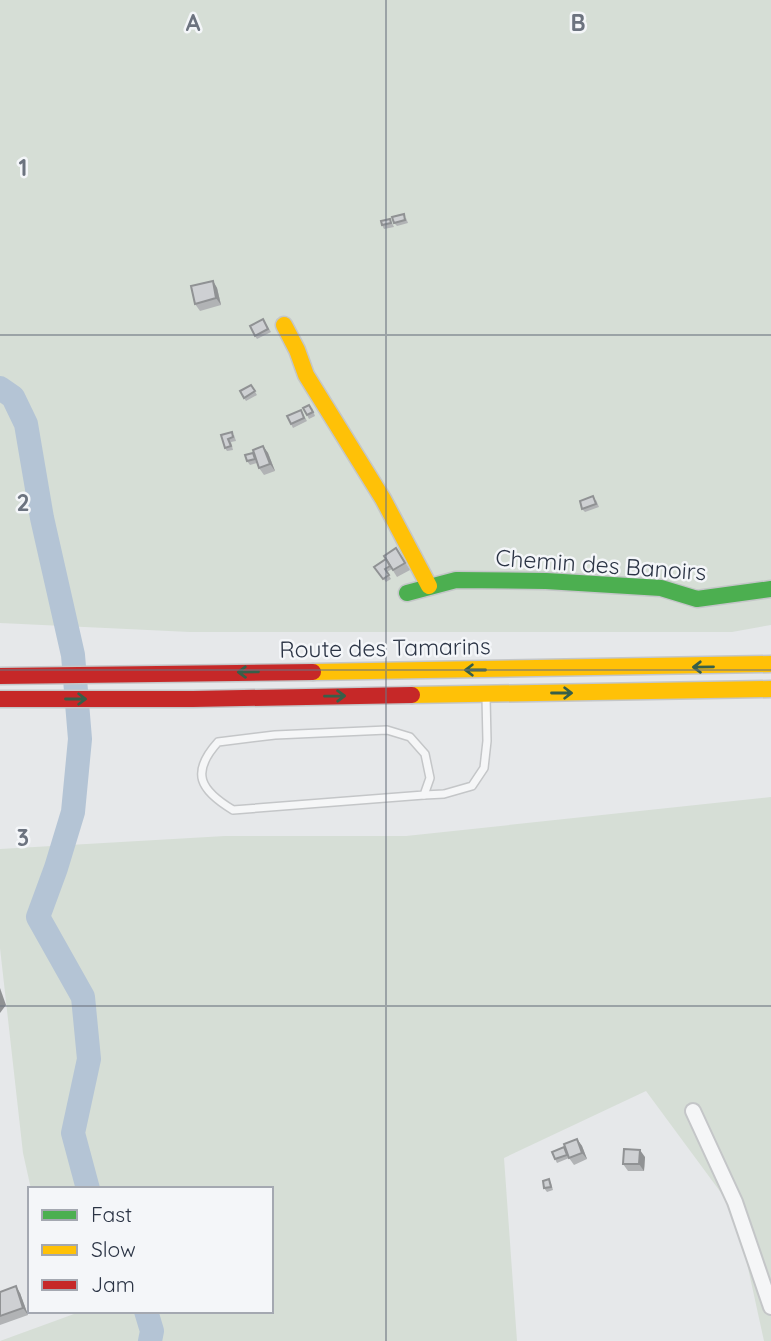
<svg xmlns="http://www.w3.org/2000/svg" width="771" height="1341" viewBox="0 0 771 1341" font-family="Quicksand,sans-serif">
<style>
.green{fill:#d6ded6}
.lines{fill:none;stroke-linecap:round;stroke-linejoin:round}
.river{stroke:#b4c4d5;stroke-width:24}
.lane-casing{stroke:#c4c6c8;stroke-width:10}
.street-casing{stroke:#c4c6c8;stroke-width:18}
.fast-casing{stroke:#c4c6c8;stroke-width:19}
.slow-casing{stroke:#c4c6c8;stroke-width:19}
.jam-casing{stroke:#c4c6c8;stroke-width:19}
.lane{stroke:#f5f6f7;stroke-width:7}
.street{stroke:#f5f6f7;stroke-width:14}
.fast{stroke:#4caf50;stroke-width:16}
.slow{stroke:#ffc107;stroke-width:16}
.jam{stroke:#c62828;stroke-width:16}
.wall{fill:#b1b3b5}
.shaded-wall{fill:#909294}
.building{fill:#ced0d3;stroke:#909294;stroke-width:2}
.oneway{stroke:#375f49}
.grid{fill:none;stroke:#6c737f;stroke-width:2;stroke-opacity:0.55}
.labels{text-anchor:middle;stroke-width:5;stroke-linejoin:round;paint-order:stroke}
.street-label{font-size:23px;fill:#2b3445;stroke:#f4f6f9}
.grid-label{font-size:23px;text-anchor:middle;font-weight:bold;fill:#6c737f;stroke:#f4f6f9;stroke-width:5;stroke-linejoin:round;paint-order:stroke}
</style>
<rect width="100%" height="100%" fill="#e6e8ea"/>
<g class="green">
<polygon points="0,0 771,0 771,625 732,632 190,632 0,623"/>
<polygon points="771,797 771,1341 764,1341 736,1213 646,1091 504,1158 517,1341 0,1341 74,1314 73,1311 271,1311 271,1189 31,1189 23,1153 0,948 0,849 225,836 406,836"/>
</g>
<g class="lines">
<g class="river">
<polyline points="0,388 13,397 26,424 42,518 73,655 80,739 73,812 56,868 38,917 83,997 89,1059 73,1133 88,1189"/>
<polyline points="146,1311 152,1331 150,1341"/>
</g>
<g class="lane-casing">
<g id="lane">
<path d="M 387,730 L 410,737 L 425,754 L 430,778 L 424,795 L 233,810 C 200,790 190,773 218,742 L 275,735 Z"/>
<polyline points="424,795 444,794 472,786 484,768 487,741 486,697"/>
</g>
</g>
<g class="street-casing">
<polyline id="street" points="693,1111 735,1202 771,1307"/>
</g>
<g class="fast-casing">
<polyline id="fast" points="407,593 456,580 546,581 661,588 697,599 771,589"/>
</g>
<g class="slow-casing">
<g id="slow">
<polyline points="284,325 297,350 306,375 383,499 429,586"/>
<polyline points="313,672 771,664"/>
<polyline points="412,695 771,689"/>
</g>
</g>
<g class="jam-casing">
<g id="jam">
<polyline points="0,676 313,672"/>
<polyline points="0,699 193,699 412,695"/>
</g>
</g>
<use href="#lane" class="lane"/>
<use href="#street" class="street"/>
<use href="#fast" class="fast"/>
<use href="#slow" class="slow"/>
<use href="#jam" class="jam"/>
</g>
<g class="wall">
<polygon points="406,218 408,223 397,226 394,223"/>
<polygon points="390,219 394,227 384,229 382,225"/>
<polygon points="213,281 217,288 221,305 200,311 195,304"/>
<polygon points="263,319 271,332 257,339 255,336"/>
<polygon points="251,385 257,395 246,401 240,391"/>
<polygon points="312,408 315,416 309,419 307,415"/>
<polygon points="301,410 307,421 293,428 291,424"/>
<polygon points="221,435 234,435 236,441 231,442 233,450 227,451 225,448"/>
<polygon points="263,446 268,453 275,471 264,475 259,468 257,463 250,465 247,461 253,453"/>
<polygon points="596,500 599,507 585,512 582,509"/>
<polygon points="401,555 410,570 397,577 392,569 387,572 391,579 386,582 374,567"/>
<polygon points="577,1139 582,1146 587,1159 574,1165 569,1158"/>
<polygon points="564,1147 569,1158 557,1163 555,1159"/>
<polygon points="645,1157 644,1171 628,1171 623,1164"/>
<polygon points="549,1179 551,1183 553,1190 547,1192 544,1188"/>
<polygon points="0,1292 20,1293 28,1315 0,1325"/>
</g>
<g class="shaded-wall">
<polygon points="213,281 217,288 221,305 216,298"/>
<polygon points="263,446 268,453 275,471 270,464"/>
<polygon points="0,988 6,1005 0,1013"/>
<polygon points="577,1139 582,1146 587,1159 582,1153"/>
<polygon points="640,1150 645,1157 644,1171 639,1164"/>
<polygon points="16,1286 20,1293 28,1315 23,1308"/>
</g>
<g class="building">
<polygon points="404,214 405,220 394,223 392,217"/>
<polygon points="390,219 391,223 382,225 381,221"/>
<polygon points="213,281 216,298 195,304 191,286"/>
<polygon points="263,319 268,329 255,336 250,326"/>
<polygon points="251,385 255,391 244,398 240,391"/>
<polygon points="309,405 313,412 307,415 303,408"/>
<polygon points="301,410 304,418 291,424 287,416"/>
<polygon points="232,432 233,437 228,439 231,446 225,448 221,435"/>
<polygon points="263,446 270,464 259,468 253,450"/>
<polygon points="253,453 255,459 247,461 245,455"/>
<polygon points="593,496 596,504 582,509 580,501"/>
<polygon points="396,548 405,563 393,570 384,556"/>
<polygon points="386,559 390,566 385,569 389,575 383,579 374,567"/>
<polygon points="577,1139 582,1153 569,1158 564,1144"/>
<polygon points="564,1147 567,1155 555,1159 552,1152"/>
<polygon points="624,1149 640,1150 639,1164 623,1164"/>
<polygon points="549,1179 551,1187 544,1188 543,1181"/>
<polygon points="16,1286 23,1308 0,1316 0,1292"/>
</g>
<defs><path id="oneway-shaft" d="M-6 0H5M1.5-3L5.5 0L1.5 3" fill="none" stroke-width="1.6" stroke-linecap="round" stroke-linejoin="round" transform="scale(1.75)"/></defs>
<g class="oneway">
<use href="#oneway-shaft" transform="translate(703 667) rotate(179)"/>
<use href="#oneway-shaft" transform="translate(475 670) rotate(180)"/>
<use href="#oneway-shaft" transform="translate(248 672) rotate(179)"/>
<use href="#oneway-shaft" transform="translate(562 693)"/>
<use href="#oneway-shaft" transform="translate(335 696) rotate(-1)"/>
<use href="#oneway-shaft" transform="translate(76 699)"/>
</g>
<path class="grid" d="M 386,0 L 386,1341M 0,335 L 771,335M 0,670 L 771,670M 0,1006 L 771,1006"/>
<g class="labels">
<g class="street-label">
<text transform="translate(601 565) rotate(4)" y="8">Chemin des Banoirs</text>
<text transform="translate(385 648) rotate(-1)" y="8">Route des Tamarins</text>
</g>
</g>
<g class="grid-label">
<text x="193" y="31">A</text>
<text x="578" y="31">B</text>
<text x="23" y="176">1</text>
<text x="23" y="511">2</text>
<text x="23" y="846">3</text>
</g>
<rect x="28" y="1187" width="245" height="126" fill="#f4f6f9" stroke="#a4a8b1" stroke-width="2"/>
<rect x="42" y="1210" width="35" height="10" fill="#4caf50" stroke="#a4a8b1" stroke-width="2"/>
<text x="91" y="1222" font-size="21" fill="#2b3445">Fast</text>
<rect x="42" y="1245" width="35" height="10" fill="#ffc107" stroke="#a4a8b1" stroke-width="2"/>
<text x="91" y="1257" font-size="21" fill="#2b3445">Slow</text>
<rect x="42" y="1280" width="35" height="10" fill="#c62828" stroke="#a4a8b1" stroke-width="2"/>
<text x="91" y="1292" font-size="21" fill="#2b3445">Jam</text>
</svg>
